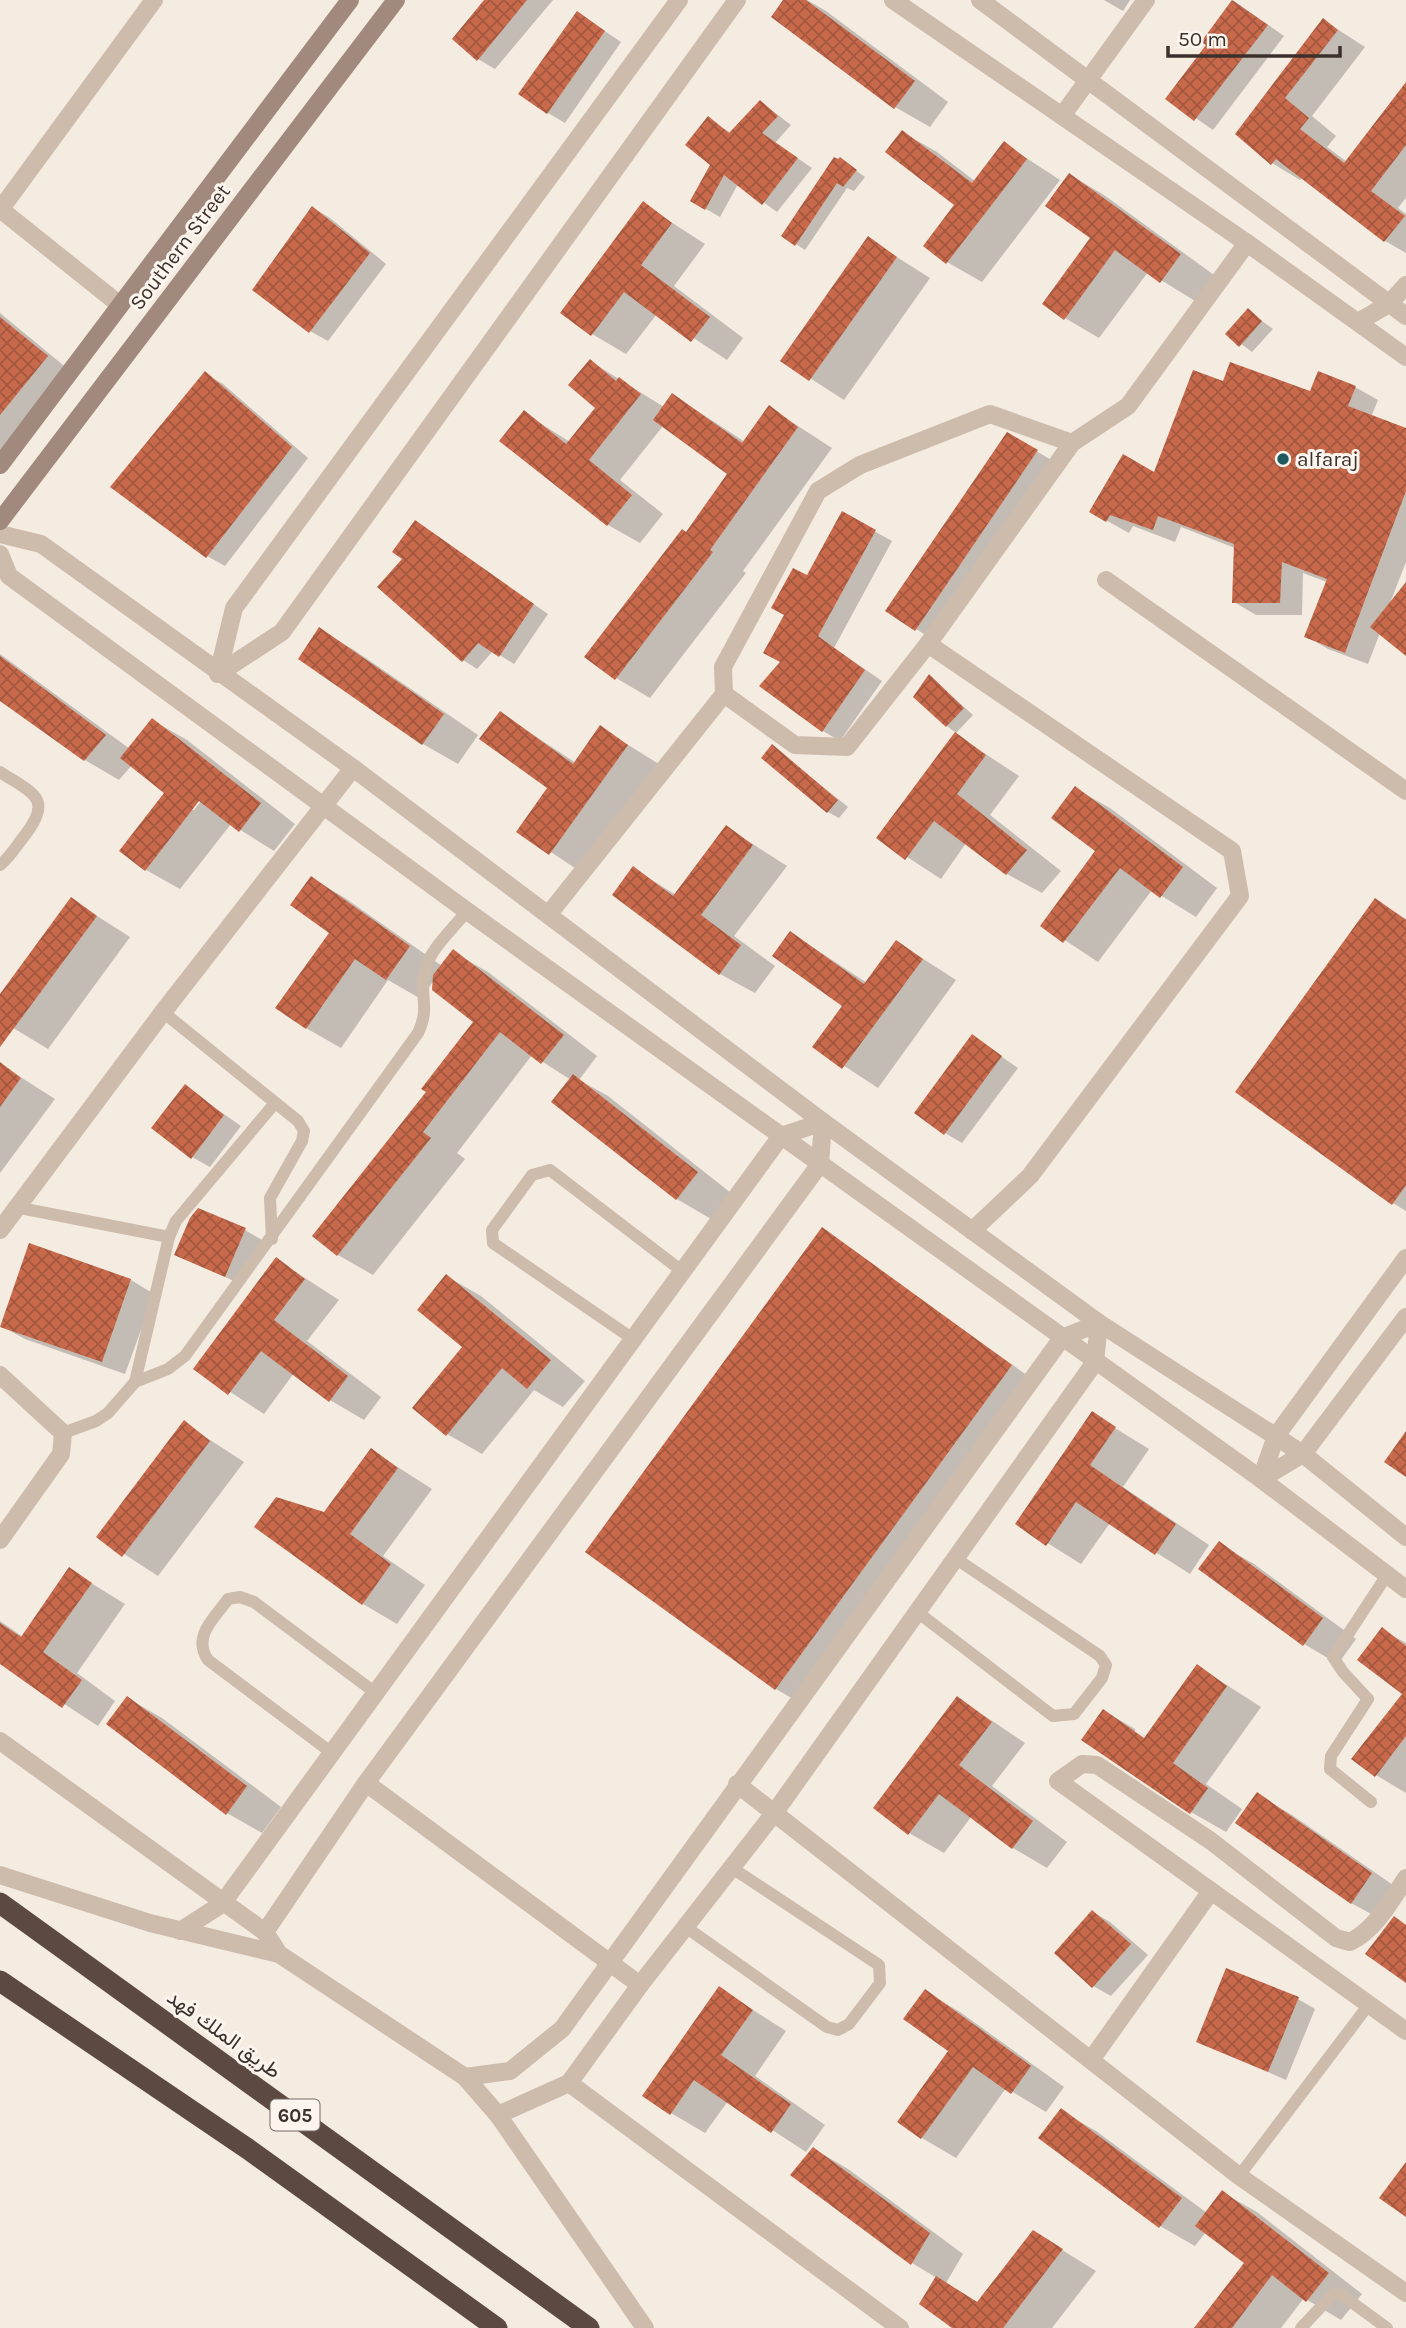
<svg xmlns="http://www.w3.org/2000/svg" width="1406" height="2328" viewBox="0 0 1406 2328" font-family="Karla,Vazirmatn,sans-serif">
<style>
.shadow{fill:#0003;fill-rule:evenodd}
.building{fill:url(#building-cross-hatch)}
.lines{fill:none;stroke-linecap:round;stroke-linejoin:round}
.lane{stroke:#cdbbac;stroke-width:12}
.street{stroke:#cdbbac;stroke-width:18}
.secondary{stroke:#a18a7d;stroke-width:18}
.highway{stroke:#5c4a42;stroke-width:21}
.poi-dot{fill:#1f5a5e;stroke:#fbf5ee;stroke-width:2.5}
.labels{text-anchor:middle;stroke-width:6;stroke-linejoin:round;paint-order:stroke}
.shield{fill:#fbf5ee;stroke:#756b66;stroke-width:2}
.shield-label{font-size:19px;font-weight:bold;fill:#3b302b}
.street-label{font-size:21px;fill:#3b302b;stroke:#fbf5ee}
.poi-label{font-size:21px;fill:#3b302b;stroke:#fbf5ee;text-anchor:start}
</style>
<defs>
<pattern id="building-cross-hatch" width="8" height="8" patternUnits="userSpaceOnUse" patternTransform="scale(1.75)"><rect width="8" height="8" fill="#c8694b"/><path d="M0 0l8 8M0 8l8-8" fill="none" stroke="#a4573f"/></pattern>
</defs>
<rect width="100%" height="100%" fill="#f4ebe1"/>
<g class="shadow">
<polygon points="487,0 553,0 495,69 478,59"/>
<polygon points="785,0 807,0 826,11 948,102 930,127 895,107 773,16"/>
<polygon points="1104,0 1130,0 1123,11"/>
<polygon points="1234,1 1284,36 1213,130 1167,98 1208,45 1203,41"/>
<polygon points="578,13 621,42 565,123 548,113"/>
<polygon points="1323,20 1365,47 1312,116 1336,136 1327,147 1347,162 1406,100 1406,198 1398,208 1406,214 1406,253 1385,241 1302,177 1300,180 1272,163 1237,134"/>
<polygon points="761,102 791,125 775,143 812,168 777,212 738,184 720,217 692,201 713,164 708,119 731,133"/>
<polygon points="902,132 937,152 976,182 1005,144 1060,180 982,282 947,262 957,205"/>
<polygon points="840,159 865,177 854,191 847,188 805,250 796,244"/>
<polygon points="1070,175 1104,195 1214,275 1195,301 1148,272 1099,338 1065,318 1092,238"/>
<polygon points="643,204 705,244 674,286 743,338 727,360 657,314 626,354 592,334"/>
<polygon points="313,208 330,218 386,264 328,341 310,331"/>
<polygon points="868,239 930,278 844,400 782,360"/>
<polygon points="1248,311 1273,329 1252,352 1228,334"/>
<polygon points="0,313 69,370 0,453"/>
<polygon points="590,361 664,407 673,395 745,442 770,408 832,448 743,571 746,573 650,698 616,678 687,533 730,474 663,426 620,480 663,514 640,543 608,525 524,413 570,442 597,407"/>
<polygon points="205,374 223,384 308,458 225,566 207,556"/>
<polygon points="1224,384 1312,394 1355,387 1378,400 1371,417 1406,430 1406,562 1390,603 1406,585 1406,653 1380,633 1368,664 1328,649 1306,636 1327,582 1303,573 1302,615 1256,615 1234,602 1235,548 1181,527 1175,542 1133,526 1129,533 1091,512 1155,475"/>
<polygon points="1007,434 1060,465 939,643 916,629"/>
<polygon points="843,514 892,541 834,648 882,681 840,741 823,731 782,662 808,578"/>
<polygon points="415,522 548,614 514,664 493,651 477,669 463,660 405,558"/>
<polygon points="320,630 354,650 478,735 458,764 423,744 300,658"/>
<path d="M 0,654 L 130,749 L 152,720 L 187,740 L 295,824 L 274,851 L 231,824 L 180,889 L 146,870 L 167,792 L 132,765 L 119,780 L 85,760 L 0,699 ZM 203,793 L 205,796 L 194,810 L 190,810 Z"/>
<polygon points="929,676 973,715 956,733 947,726"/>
<polygon points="500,713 576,763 601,728 662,766 584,874 519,831 550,788"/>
<polygon points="955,734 1019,776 990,815 1061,871 1042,893 1007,874 966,843 941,879 878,838"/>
<polygon points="773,747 848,807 839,818 828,812"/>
<polygon points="1076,789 1110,808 1217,888 1196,917 1152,890 1098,962 1042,925 1098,850"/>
<polygon points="726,827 787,866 734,936 775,966 755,993 720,974 614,894 634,869 676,895"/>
<polygon points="311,878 345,898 442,966 453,952 488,972 597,1056 579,1080 608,1096 731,1193 711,1219 677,1199 571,1080 532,1055 457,1153 465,1159 373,1275 338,1255 314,1235 428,1092 475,1021 434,980 421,999 388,980 341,1048 306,1028 331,932"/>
<polygon points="72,900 130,937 48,1049 0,1020 0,997"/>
<polygon points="1376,900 1406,919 1406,1211 1393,1203"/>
<polygon points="791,933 867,983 897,942 956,980 878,1088 814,1046 844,1006"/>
<polygon points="973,1037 1018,1068 962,1143 945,1133"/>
<polygon points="0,1064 55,1099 0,1173"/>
<polygon points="185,1087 241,1126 210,1167 192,1157"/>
<polygon points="822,1229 1028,1376 793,1699 776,1689"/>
<polygon points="245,1230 262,1240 243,1285 176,1255"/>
<polygon points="277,1260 339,1300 307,1341 381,1397 364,1420 330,1400 294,1373 264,1414 195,1369"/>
<polygon points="446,1276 481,1296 585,1381 563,1407 534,1390 482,1454 447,1434 464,1347"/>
<polygon points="131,1280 154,1294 125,1374 25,1339 1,1326"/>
<polygon points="1092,1414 1149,1449 1123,1487 1209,1545 1190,1574 1110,1523 1081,1564 1017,1524"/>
<polygon points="184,1423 244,1462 158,1576 98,1537"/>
<polygon points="371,1450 432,1489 383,1556 425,1585 397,1624 363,1604 325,1514"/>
<polygon points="1219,1544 1254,1564 1356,1639 1338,1664 1304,1644"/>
<polygon points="70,1570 125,1604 77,1673 115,1701 98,1726 0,1662 0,1621 23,1637"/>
<polygon points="1382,1630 1406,1643 1406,1793 1376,1775 1404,1694"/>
<polygon points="1197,1666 1261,1707 1206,1784 1242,1809 1226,1832 1191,1812 1104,1711 1135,1729 1135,1734 1150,1744 1152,1741 1136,1730 1147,1737"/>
<polygon points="127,1698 162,1718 281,1807 262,1833 227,1813"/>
<polygon points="958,1698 1025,1743 992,1786 1067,1842 1047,1868 1013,1848 971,1817 944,1853 909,1833"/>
<polygon points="1257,1795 1292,1815 1406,1894 1386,1922 1351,1903"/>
<polygon points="1093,1912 1110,1922 1148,1955 1111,1996 1093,1986"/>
<polygon points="720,1989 786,2031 755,2076 825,2125 806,2152 728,2101 705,2133 671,2113"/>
<polygon points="926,1992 960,2012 1064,2087 1046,2112 1006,2088 956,2158 922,2138 950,2051"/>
<polygon points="1298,1999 1315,2009 1286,2080 1198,2041"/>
<polygon points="1061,2111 1096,2131 1207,2213 1223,2193 1257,2212 1362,2294 1341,2320 1304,2298 1281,2328 1202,2328 1246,2263 1206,2232 1195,2246 1160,2226 1041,2138"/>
<polygon points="814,2149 848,2169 963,2254 946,2283 979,2303 1033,2232 1096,2271 1052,2328 955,2328 937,2278 912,2263"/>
</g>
<g class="building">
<polygon points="484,0 527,0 477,61 452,39"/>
<polygon points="783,0 806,0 915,81 894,109 771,17"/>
<polygon points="1232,0 1268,25 1194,121 1165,99 1206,45 1201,42"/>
<polygon points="577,11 605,31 547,114 518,94"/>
<polygon points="1323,18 1338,30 1285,98 1309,118 1300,129 1344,163 1406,82 1406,145 1371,191 1405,216 1384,242 1276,159 1271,165 1235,134"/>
<polygon points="760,100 778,116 762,133 798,158 762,205 724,175 705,210 690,201 710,165 685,145 708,116 729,133"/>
<polygon points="902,130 972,183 1004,141 1027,159 946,264 923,246 954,205 885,152"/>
<polygon points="834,157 838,159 840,157 857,170 843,187 837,183 795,246 781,236"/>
<polygon points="1069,173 1181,254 1160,283 1115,250 1064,320 1042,304 1090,238 1045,206"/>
<polygon points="643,201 672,223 641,265 710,317 691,342 624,292 591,336 560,313"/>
<polygon points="312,206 370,253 309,333 252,290"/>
<polygon points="868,236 897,257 809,381 780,361"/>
<polygon points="1248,308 1262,321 1239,347 1225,334"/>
<polygon points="0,317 48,356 0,415"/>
<polygon points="590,359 616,381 619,377 641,394 589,460 632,495 607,526 499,441 524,410 566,444 595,408 568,385"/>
<polygon points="1230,362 1310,391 1318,371 1356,386 1348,406 1406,428 1406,491 1345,653 1304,637 1327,579 1282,562 1280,603 1232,603 1234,544 1158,516 1153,530 1110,515 1106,522 1089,512 1123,454 1154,472 1193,370 1223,381"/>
<polygon points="205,371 292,447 206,558 110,487"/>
<polygon points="672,393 742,443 769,405 798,427 710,550 713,552 615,680 584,657 682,529 686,532 727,474 653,420"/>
<polygon points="1007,432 1038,450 915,631 885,611"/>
<polygon points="842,511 876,530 818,636 865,670 822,732 759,686 780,662 763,653 784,615 771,608 793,568 807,575"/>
<polygon points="415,520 534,604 499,657 478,643 462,662 377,587 402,559 392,552"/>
<polygon points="1406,582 1406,656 1370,627"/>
<polygon points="319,627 444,714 422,745 298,659"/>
<polygon points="0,656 106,735 84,761 0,701"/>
<polygon points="929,674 964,708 946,727 913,697"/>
<polygon points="500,711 573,764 600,725 628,745 549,855 516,832 547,788 479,739"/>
<polygon points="152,718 261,803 239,832 199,801 145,871 119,851 164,793 120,758"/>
<polygon points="955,732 986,755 957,794 1027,850 1006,875 934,821 905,860 876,838"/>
<polygon points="772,744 838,800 827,813 761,758"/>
<polygon points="1075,786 1183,867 1160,898 1120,868 1063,943 1040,926 1095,851 1051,818"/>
<polygon points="726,825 753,845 701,915 741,945 719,975 612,895 633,866 673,896"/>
<polygon points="311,876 410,946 386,980 355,959 306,1029 275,1008 329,933 290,905"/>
<polygon points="71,897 97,916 0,1047 0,994"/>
<polygon points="1375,898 1406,920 1406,1185 1392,1205 1235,1092"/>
<polygon points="790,931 864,984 896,940 923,959 842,1069 812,1047 842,1006 772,956"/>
<polygon points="453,949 564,1035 541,1064 500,1032 423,1132 431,1138 337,1256 312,1236 426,1092 421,1089 473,1022 432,990 433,975"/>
<polygon points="972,1034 1002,1056 944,1135 914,1113"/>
<polygon points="0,1062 21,1078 0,1107"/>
<polygon points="573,1074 698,1172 676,1200 551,1102"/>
<polygon points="185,1084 224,1115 191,1159 151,1128"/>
<polygon points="198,1208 246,1228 225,1277 174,1255 190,1218"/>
<polygon points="822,1227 1012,1365 775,1690 585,1552"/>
<polygon points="29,1243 131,1279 102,1362 0,1327"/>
<polygon points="276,1257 305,1279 274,1320 348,1376 329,1402 261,1351 228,1395 193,1369"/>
<polygon points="446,1274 551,1360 527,1389 502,1368 446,1436 412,1408 462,1347 417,1310"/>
<polygon points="1092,1411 1116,1427 1090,1465 1176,1524 1155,1555 1076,1502 1046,1546 1015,1524"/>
<polygon points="184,1420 210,1441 122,1557 96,1537"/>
<polygon points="1406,1431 1406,1477 1384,1462"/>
<polygon points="371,1448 398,1468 350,1534 391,1564 362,1605 254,1527 276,1497 324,1512"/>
<polygon points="1219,1541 1323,1618 1303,1646 1198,1569"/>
<polygon points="69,1567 92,1583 43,1652 82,1680 62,1708 0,1664 0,1623 21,1637"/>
<polygon points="1382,1627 1406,1646 1406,1736 1375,1777 1351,1759 1402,1694 1357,1660"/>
<polygon points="1197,1664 1227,1686 1173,1763 1208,1788 1190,1814 1081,1740 1103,1709 1144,1738"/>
<polygon points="127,1696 247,1786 226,1815 106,1724"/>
<polygon points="957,1696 992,1722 959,1765 1033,1821 1012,1849 939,1794 908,1835 873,1808"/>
<polygon points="1257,1792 1372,1873 1351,1904 1235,1823"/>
<polygon points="1092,1910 1131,1944 1092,1988 1054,1953"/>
<polygon points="1394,1916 1406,1925 1406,1983 1365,1954"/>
<polygon points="1226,1968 1299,1997 1268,2072 1196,2042"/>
<polygon points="719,1986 753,2010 721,2055 791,2104 771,2133 694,2080 670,2115 642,2096"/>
<polygon points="925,1989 1031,2066 1011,2094 973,2067 921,2139 897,2122 948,2051 903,2019"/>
<polygon points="1061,2108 1182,2198 1159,2228 1038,2138"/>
<polygon points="813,2147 930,2233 911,2265 790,2175"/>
<polygon points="1406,2162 1406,2217 1379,2198"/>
<polygon points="1222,2190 1329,2273 1306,2302 1272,2275 1232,2328 1194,2328 1244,2263 1195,2226"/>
<polygon points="1033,2230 1063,2249 1003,2328 952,2328 919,2304 936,2276 977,2302"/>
</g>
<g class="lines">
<g class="lane">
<path d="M 0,772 C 32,793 54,798 25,835 C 17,845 10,857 0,865"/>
<polyline points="163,1012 298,1121 304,1131 302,1141 270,1198 272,1239"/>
<polyline points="15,1207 169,1237"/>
<polyline points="633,1339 493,1243 492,1230 532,1175 550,1170 682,1271"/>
<polyline points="135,1382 169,1237 176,1221 275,1103"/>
<path d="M 63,1433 L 96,1421 L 108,1413 L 135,1382 L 168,1369 L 185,1356 L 418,1033 C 430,1008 420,998 424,975 C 428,950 452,930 467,911"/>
<polyline points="916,1611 1053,1716 1074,1714 1102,1678 1106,1665 1100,1656 955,1558"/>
<path d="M 332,1753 L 208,1660 C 192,1636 214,1619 228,1599 L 240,1597 L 254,1602 L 373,1691"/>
<polyline points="1371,1802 1330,1769 1331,1756 1368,1699 1343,1672 1333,1657 1387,1575"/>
<polyline points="687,1928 827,2027 838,2030 849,2024 880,1983 879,1965 732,1868"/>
<polyline points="1239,2176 1370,2003"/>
<polyline points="1301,2328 1334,2293 1342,2295 1387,2328"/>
</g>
<g class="street">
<polyline points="893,0 1247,243 1406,357"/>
<polyline points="980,0 1406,316"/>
<polyline points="1062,116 1146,0"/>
<polyline points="0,209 120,305"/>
<polyline points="0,210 154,0"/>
<polyline points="1358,322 1389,304 1406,285"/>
<polyline points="0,534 41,544 353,768 823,1122 1099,1323 1303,1454 1406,1537"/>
<polyline points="0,554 9,576 467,911 1261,1479 1406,1589"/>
<polyline points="1106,580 1406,791"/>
<polyline points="928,644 1072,443 1128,406 1247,243"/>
<polyline points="218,674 282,632 737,0"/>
<polyline points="218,674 234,608 679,0"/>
<polyline points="724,694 795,745 847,747 928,644 1232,851 1240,896 1030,1176 972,1231"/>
<polyline points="548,915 724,694 723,667 818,491 860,465 990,414 1072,443"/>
<polyline points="0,1230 163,1012 353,768"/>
<polyline points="0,1375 63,1433 61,1454 0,1540"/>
<polyline points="1261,1479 1276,1436 1406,1258"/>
<polyline points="1261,1479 1303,1454 1406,1317"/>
<polyline points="0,1741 265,1932"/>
<polyline points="366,1783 640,1985"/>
<polyline points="737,1784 1239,2176 1406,2293"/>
<polyline points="0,1875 150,1923 279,1954 465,2077 498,2115 645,2328"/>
<path d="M 1406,1878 C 1390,1902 1376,1929 1350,1942 L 1336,1938 L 1211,1841 L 1097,1765 L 1082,1764 L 1058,1781 L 1406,2031"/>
<polyline points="180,1931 222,1904 781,1136 823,1122 820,1164 366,1783 265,1932 279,1954"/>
<polyline points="1091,2060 1211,1891"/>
<polyline points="465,2077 510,2071 562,2029 1062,1338 1099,1323 1095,1362 775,1812 640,1985 569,2083 498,2115"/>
<polyline points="569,2083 900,2328"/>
</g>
<g class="secondary">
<polyline points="0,465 350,0"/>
<polyline points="0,521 396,0"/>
</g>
<g class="highway">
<polyline points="0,1903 589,2328"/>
<polyline points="0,1981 248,2149 497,2328"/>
</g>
</g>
<circle class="poi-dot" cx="1283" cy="459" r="7"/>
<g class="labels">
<rect class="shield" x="270.5" y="2099.5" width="49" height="31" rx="5"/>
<g class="shield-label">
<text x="295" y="2122">605</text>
</g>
<g class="street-label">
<text transform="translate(180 247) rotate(-53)" y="7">Southern Street</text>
<text transform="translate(224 2034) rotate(36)" y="7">طريق الملك فهد</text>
</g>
<g class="poi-label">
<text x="1297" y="466">alfaraj</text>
</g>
</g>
<path d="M1168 46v10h172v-10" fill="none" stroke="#3b302b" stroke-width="3.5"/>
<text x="1178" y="46" font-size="21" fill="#3b302b" stroke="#fbf5ee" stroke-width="5" paint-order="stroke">50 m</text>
</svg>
